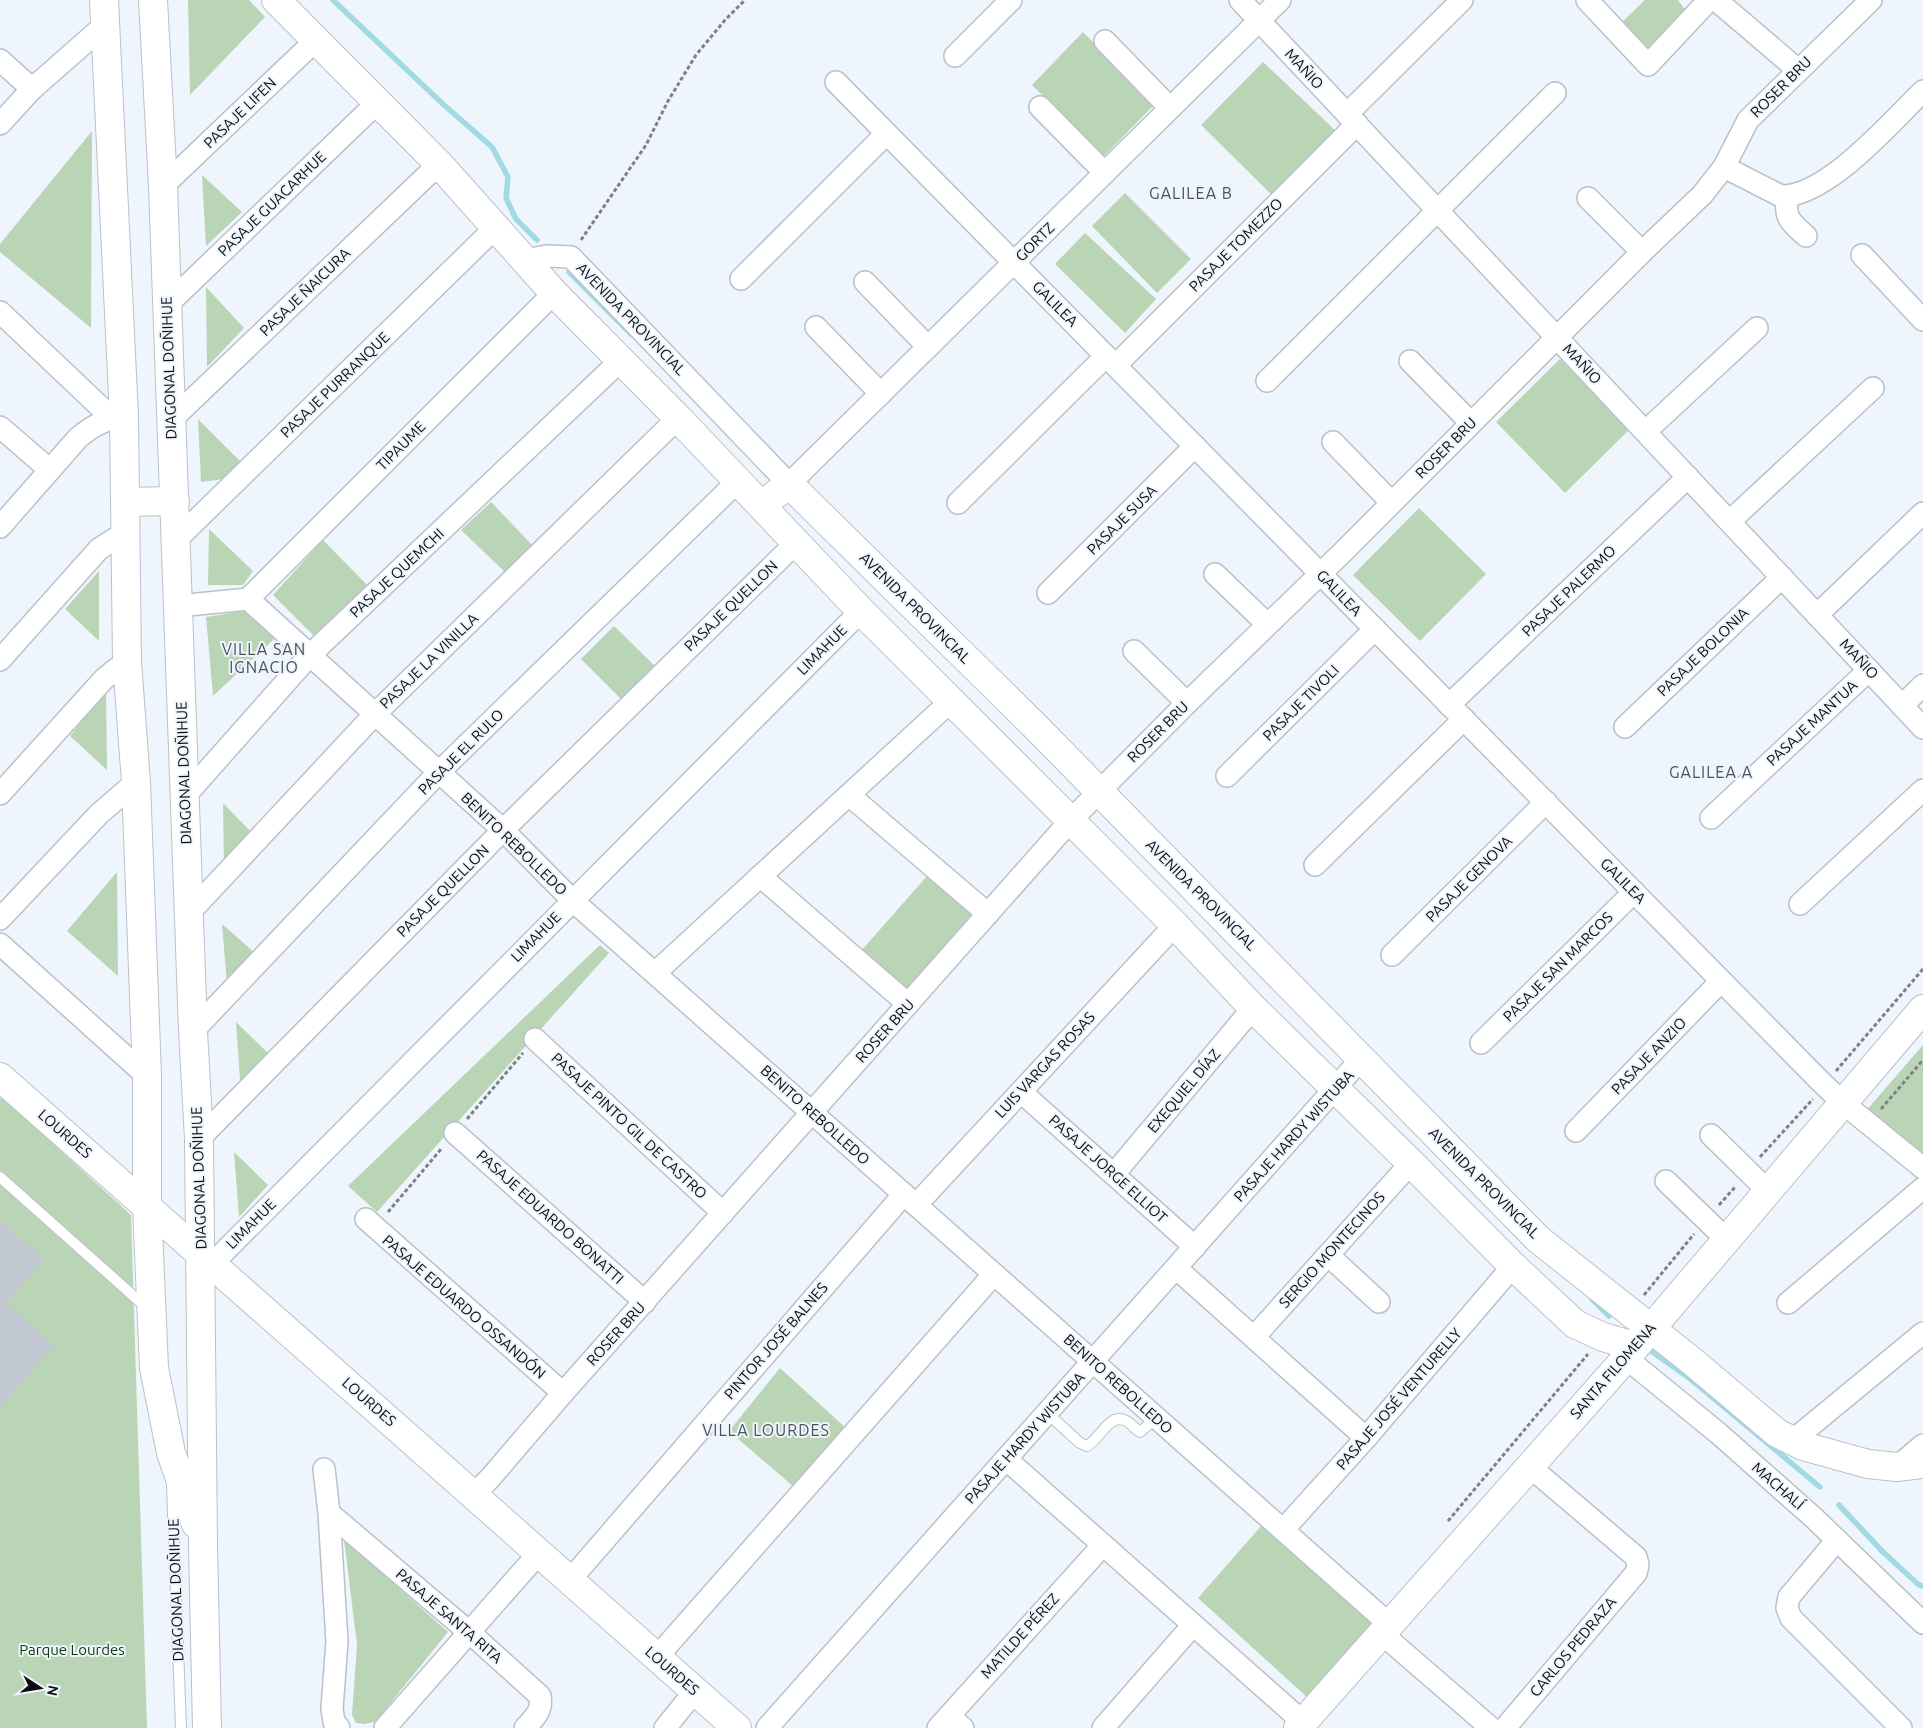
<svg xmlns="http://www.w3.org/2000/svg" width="1923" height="1728" viewBox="0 0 1923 1728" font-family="Ubuntu,sans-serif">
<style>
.green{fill:#bad5b5}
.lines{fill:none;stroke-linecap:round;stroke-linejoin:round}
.stream{stroke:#a2dae3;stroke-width:5.5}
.building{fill:#c1c8d2}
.lane-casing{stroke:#bac1cb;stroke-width:12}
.street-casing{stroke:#bac1cb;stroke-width:24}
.secondary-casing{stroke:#bac1cb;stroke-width:30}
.path{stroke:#7e8288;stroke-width:3;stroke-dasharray:4 2.5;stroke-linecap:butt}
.lane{stroke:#fff;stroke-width:10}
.street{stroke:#fff;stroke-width:21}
.secondary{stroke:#fff;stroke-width:28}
.labels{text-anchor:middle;stroke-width:4;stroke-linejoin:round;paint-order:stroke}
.street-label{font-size:15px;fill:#090c0f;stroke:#eff5fd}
.park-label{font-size:15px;fill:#103907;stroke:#eff5fd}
.neighbourhood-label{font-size:16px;letter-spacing:1px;fill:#4b5159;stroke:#eff5fd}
</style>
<rect width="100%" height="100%" fill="#eff5fd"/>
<g class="green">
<polygon points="188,0 249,0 265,17 190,95"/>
<polygon points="1645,0 1678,0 1686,11 1647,56 1620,24"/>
<polygon points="1083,32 1155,104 1104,156 1032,85"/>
<polygon points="1263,62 1336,131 1272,195 1201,125"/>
<polygon points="92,131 91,328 0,252 0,244"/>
<polygon points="202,175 242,212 206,246"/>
<polygon points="1125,193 1191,259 1157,293 1092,226"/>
<polygon points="1085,233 1156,299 1125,333 1055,264"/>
<polygon points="206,287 244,328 207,367"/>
<polygon points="1560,359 1629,430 1565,493 1496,422"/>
<polygon points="198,419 240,461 225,479 201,482"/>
<polygon points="491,502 536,549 508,575 461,530"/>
<polygon points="1419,508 1486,574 1420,641 1353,575"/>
<polygon points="209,529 253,571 243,585 208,585"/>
<polygon points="323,540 370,588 321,643 273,595"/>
<polygon points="99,571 99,641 65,609"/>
<polygon points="250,610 274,639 213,696 206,617"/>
<polygon points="614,626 661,672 628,706 581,659"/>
<polygon points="106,690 107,770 70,736"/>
<polygon points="223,803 253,834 224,867"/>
<polygon points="117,872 118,976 67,931"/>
<polygon points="928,875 975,913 907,993 861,951"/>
<polygon points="222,924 255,953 227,984"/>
<polygon points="600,945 609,953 377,1212 348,1186"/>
<polygon points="236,1022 273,1058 241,1094"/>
<polygon points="1923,1045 1923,1160 1865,1112"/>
<polygon points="2,1097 131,1215 147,1728 0,1728 0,1099"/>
<polygon points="234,1152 268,1185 239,1217"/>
<polygon points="780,1368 847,1429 794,1487 729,1431"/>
<polygon points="1262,1525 1375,1627 1308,1698 1198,1598"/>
<polygon points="344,1539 448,1632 375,1722 364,1724 356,1723 352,1715 357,1645"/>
</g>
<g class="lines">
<g class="stream">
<polyline points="333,0 444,105 492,147 508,177 506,198 516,219 537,240"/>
<polyline points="569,272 631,334"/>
<polyline points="1592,1299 1609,1316"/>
<polyline points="1647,1348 1689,1378 1820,1487"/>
<polyline points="1839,1505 1883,1552 1919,1585 1923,1586"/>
</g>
</g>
<polygon class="building" points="0,1221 44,1259 6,1303 54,1345 0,1407"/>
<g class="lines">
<g class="lane-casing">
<g id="lane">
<polyline points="0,1177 147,1308"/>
<path d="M 1047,1413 L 1080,1443 L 1087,1446 C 1099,1440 1109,1414 1124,1420 C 1131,1422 1134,1429 1140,1432 L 1156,1418"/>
<polyline points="172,1486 181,1728"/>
</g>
</g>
<g class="street-casing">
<g id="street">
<polyline points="1240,0 1923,728"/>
<polyline points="1587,0 1648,65 1709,0"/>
<polyline points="1716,0 1798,70"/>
<polyline points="1105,41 1170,108"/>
<polyline points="955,56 1011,0"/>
<polyline points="0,60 32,89"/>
<polyline points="836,82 1820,1081 1843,1103 1923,1168"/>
<polyline points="1040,107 1105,173"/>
<polyline points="1347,114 1462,0"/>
<polyline points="0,124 32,89 106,24"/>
<path d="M 1724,167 L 1781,196 C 1827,197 1891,122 1923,91"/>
<polyline points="163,186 316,40"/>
<path d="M 1788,196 C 1783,217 1791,223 1806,236"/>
<polyline points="1588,198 1642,252"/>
<polyline points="1862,255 1923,320"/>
<polyline points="525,260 547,256 571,257 789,484 1280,0"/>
<polyline points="741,279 886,134"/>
<polyline points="865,282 928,347"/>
<polyline points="167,305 378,102"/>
<polyline points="0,312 112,418"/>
<polyline points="816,327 881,394"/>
<polyline points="1410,361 1471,423"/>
<polyline points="1116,365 1357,124"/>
<polyline points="1267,381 1555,93"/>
<polyline points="171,420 439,164"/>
<polyline points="0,427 50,470"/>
<polyline points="1646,431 1757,328"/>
<polyline points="1333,442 1391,502"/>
<polyline points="958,503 1106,356"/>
<polyline points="1730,521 1873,388"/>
<path d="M 0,527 L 78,438 C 92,426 106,418 124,417"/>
<polyline points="175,541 495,228"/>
<polyline points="1215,574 1267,624"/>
<polyline points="1048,593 1195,446"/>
<polyline points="248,599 503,830 573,901 1389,1624"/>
<polyline points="248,599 554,293"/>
<polyline points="178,606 248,599"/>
<polyline points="1817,615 1923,513"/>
<polyline points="1134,651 1187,703"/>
<polyline points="0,660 99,549 126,532"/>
<polyline points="1449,705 1688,477"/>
<polyline points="1902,706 1923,685"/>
<polyline points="1625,727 1782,577"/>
<polyline points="1227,776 1375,629"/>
<polyline points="0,794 104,679 116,669 127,665 127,662"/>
<polyline points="849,795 988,914"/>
<polyline points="185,796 310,655 620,361"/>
<polyline points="1711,818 1869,670"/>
<polyline points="1315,865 1464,719"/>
<polyline points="760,876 908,1004"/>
<polyline points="1800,904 1923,790"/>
<polyline points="189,913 375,714 678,418"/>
<polyline points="0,919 99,814 136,782"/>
<polyline points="0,944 147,1076"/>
<polyline points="1392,955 1546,802"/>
<polyline points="655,973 952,700"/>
<polyline points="193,1031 439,772 737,482"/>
<polyline points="535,1039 723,1213"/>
<polyline points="1481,1043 1634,892"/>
<polyline points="1021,1092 1195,1247"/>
<polyline points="1576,1131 1721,981"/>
<polyline points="455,1133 645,1302"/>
<polyline points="1711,1135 1767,1190"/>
<polyline points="199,1139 503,830 797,542"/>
<polyline points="1114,1174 1253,1008"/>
<polyline points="1666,1181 1726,1239"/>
<polyline points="916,1205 1175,925"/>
<polyline points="366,1219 563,1393"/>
<polyline points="1328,1255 1379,1302"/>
<polyline points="212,1264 861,611"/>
<polyline points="1176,1268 1366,1438"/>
<polyline points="1788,1303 1923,1188"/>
<polyline points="1254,1337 1411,1163"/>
<polyline points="1626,1358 1718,1433 1814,1518 1923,1623"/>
<polyline points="1792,1441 1923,1333"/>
<polyline points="1006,1459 1303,1722"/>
<polyline points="1897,1467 1923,1445"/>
<polyline points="324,1469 329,1513 337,1641 332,1709 334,1722 339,1728"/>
<polyline points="474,1495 491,1477 563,1393 1071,820 1187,703 1344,551 1642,252 1702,195 1724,167 1748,120 1871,0"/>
<path d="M 329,1513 L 469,1632 L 540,1696 C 543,1711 534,1718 525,1728"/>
<polyline points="1283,1530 1366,1438 1513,1266"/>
<polyline points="1837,1540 1789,1597 1787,1608 1791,1618 1901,1728"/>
<polyline points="570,1580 904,1194"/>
<polyline points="1381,1633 1491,1728"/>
<polyline points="657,1657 994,1274"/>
<polyline points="949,1716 963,1728"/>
<polyline points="385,1728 539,1553"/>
<polyline points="665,1728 695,1691"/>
<polyline points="767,1728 1362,1058"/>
<polyline points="938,1728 1103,1545"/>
<polyline points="1103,1728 1193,1625"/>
<polyline points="1505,1728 1636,1573 1638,1565 1636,1557 1529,1466"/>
</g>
</g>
<g class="secondary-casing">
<g id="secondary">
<polyline points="104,0 124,417 127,662 136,782 147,1076 147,1207 154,1368 171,1453 196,1524"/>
<polyline points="153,0 163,186 193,1031 199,1139 203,1546 207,1728"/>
<polyline points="276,0 439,164 554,293 678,418 861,611 1175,925 1253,1008 1411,1163 1513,1266 1575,1324 1603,1337 1634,1346"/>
<polyline points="125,502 175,501"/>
<polyline points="762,505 789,484 1033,724 1538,1239 1693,1362 1777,1433 1803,1446 1868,1464 1897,1467 1923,1464"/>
<polyline points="0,1077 737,1728"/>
<polyline points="1298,1728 1626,1358 1923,1009"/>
</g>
</g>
<g class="path">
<polyline points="581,240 646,145 668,101 696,55 725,20 745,0"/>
<polyline points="1836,1071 1923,969"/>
<polyline points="1881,1109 1923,1060"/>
<polyline points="467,1119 523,1053"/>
<polyline points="1760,1157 1813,1099"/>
<polyline points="1719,1205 1735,1187"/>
<polyline points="388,1212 442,1148"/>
<polyline points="1644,1295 1694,1234"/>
<polyline points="1448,1521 1588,1354"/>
</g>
<use href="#lane" class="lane"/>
<use href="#street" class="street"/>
<use href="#secondary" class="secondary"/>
</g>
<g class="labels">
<g class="street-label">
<text transform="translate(1304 69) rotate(47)" y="5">MAÑIO</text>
<text transform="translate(1781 87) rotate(-45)" y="5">ROSER BRU</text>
<text transform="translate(240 113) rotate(-44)" y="5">PASAJE LIFEN</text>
<text transform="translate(272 204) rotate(-44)" y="5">PASAJE GUACARHUE</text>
<text transform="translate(1035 242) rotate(-45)" y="5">GORTZ</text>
<text transform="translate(1236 245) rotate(-45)" y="5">PASAJE TOMEZZO</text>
<text transform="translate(305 292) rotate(-44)" y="5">PASAJE ÑAICURA</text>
<text transform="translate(1055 304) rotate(45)" y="5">GALILEA</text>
<text transform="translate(631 319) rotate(46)" y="5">AVENIDA PROVINCIAL</text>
<text transform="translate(1582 364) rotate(47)" y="5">MAÑIO</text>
<text transform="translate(169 368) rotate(-92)" y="5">DIAGONAL DOÑIHUE</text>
<text transform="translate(335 385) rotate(-44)" y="5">PASAJE PURRANQUE</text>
<text transform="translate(401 446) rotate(-45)" y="5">TIPAUME</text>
<text transform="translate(1446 448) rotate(-45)" y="5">ROSER BRU</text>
<text transform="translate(1122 520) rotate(-45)" y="5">PASAJE SUSA</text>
<text transform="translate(397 573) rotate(-43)" y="5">PASAJE QUEMCHI</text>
<text transform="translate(1569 591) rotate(-44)" y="5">PASAJE PALERMO</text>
<text transform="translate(1339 593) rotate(46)" y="5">GALILEA</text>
<text transform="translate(731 606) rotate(-44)" y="5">PASAJE QUELLON</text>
<text transform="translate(915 608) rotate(45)" y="5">AVENIDA PROVINCIAL</text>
<text transform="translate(822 650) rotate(-45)" y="5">LIMAHUE</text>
<text transform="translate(1703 652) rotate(-44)" y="5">PASAJE BOLONIA</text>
<text transform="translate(1859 659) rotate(47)" y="5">MAÑIO</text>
<text transform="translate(429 661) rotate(-44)" y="5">PASAJE LA VINILLA</text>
<text transform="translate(1301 703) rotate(-45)" y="5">PASAJE TIVOLI</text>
<text transform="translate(1812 723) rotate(-43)" y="5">PASAJE MANTUA</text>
<text transform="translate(1158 732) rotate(-45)" y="5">ROSER BRU</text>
<text transform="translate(461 752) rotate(-45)" y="5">PASAJE EL RULO</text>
<text transform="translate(184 773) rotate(-92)" y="5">DIAGONAL DOÑIHUE</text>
<text transform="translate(514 844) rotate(44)" y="5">BENITO REBOLLEDO</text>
<text transform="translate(1469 879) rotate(-45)" y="5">PASAJE GENOVA</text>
<text transform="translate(1623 881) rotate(45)" y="5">GALILEA</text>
<text transform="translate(443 891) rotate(-45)" y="5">PASAJE QUELLON</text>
<text transform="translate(1201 895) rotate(45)" y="5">AVENIDA PROVINCIAL</text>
<text transform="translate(536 937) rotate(-45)" y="5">LIMAHUE</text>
<text transform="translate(1558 967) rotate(-45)" y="5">PASAJE SAN MARCOS</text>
<text transform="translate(885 1031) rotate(-48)" y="5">ROSER BRU</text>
<text transform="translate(1649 1056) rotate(-46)" y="5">PASAJE ANZIO</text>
<text transform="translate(1045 1065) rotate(-47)" y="5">LUIS VARGAS ROSAS</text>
<text transform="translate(1184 1091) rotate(-50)" y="5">EXEQUIEL DÍAZ</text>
<text transform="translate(815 1115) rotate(42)" y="5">BENITO REBOLLEDO</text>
<text transform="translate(629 1126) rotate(43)" y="5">PASAJE PINTO GIL DE CASTRO</text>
<text transform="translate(65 1134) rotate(41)" y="5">LOURDES</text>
<text transform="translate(1294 1136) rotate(-48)" y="5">PASAJE HARDY WISTUBA</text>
<text transform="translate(1108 1169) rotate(42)" y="5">PASAJE JORGE ELLIOT</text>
<text transform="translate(199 1178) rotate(-92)" y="5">DIAGONAL DOÑIHUE</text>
<text transform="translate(1484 1183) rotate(45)" y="5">AVENIDA PROVINCIAL</text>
<text transform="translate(550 1217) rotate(42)" y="5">PASAJE EDUARDO BONATTI</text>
<text transform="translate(251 1224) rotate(-45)" y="5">LIMAHUE</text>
<text transform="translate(1332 1250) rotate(-48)" y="5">SERGIO MONTECINOS</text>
<text transform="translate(464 1307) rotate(41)" y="5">PASAJE EDUARDO OSSANDÓN</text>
<text transform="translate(616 1334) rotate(-48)" y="5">ROSER BRU</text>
<text transform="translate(776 1341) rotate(-49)" y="5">PINTOR JOSÉ BALNES</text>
<text transform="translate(1613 1371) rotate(-49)" y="5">SANTA FILOMENA</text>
<text transform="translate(1118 1384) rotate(42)" y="5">BENITO REBOLLEDO</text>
<text transform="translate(1399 1399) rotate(-49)" y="5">PASAJE JOSÉ VENTURELLY</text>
<text transform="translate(369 1402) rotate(41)" y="5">LOURDES</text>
<text transform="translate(1025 1438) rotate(-48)" y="5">PASAJE HARDY WISTUBA</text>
<text transform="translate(1778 1486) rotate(41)" y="5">MACHALÍ</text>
<text transform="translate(176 1590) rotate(-92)" y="5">DIAGONAL DOÑIHUE</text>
<text transform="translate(449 1616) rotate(41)" y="5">PASAJE SANTA RITA</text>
<text transform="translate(1020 1636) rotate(-48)" y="5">MATILDE PÉREZ</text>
<text transform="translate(1573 1647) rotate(-50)" y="5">CARLOS PEDRAZA</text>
<text transform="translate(672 1671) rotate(41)" y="5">LOURDES</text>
</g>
<g class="park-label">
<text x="72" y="1655">Parque Lourdes</text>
</g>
<g class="neighbourhood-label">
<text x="1191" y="199">GALILEA B</text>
<text x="264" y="655">VILLA SAN<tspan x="264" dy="18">IGNACIO</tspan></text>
<text x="1711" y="778">GALILEA A</text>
<text x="766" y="1436">VILLA LOURDES</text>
</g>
</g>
<g transform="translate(40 1688) rotate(102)" stroke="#eff5fd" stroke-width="4" paint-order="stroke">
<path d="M0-4L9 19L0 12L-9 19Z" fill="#090c0f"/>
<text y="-8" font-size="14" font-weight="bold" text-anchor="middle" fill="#090c0f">N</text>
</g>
</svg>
